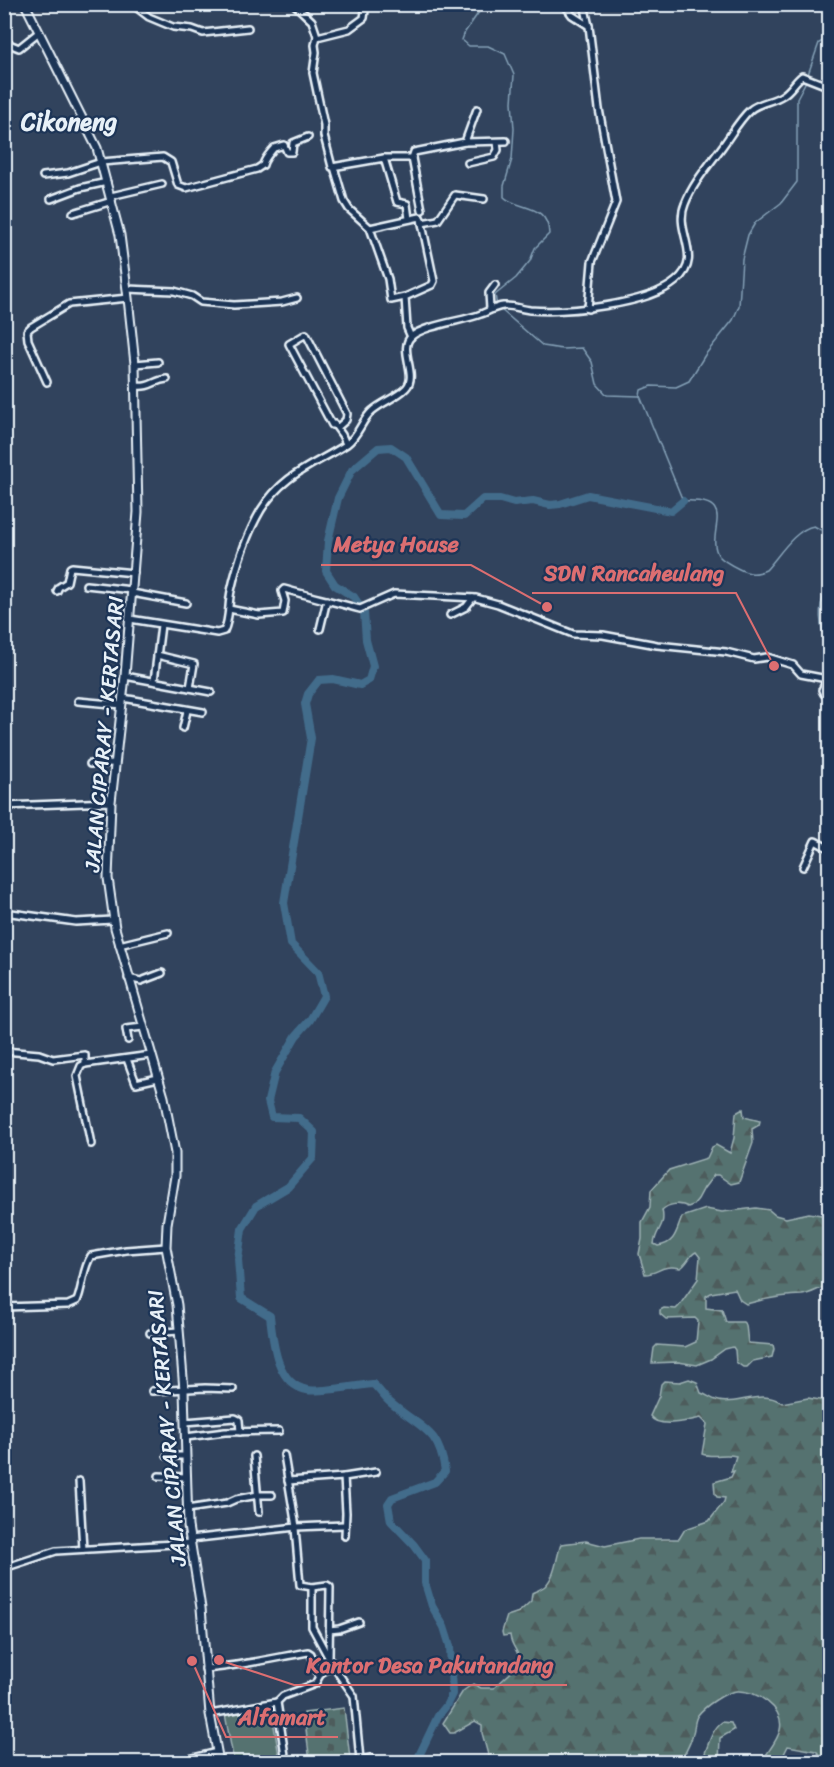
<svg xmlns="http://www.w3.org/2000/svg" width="834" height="1767" viewBox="0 0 834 1767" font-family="Sriracha,sans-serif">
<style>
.forest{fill:url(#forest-firs);stroke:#9eb2b4;stroke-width:1.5}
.cemetery{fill:url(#cemetery-stones);stroke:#9eb2b4;stroke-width:1.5}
.pitch{fill:#557270;stroke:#9eb2b4;stroke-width:1.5}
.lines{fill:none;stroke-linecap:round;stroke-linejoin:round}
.stream{stroke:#85a1b7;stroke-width:1.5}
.river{stroke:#436c8b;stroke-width:8}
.minor-casing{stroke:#e8f1f8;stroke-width:10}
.major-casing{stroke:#e8f1f8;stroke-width:11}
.minor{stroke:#1d3557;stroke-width:5}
.major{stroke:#1d3557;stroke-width:7}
.labels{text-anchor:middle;stroke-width:4.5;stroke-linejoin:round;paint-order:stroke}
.street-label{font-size:21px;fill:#e8f1f8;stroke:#1d3557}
.quarter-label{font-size:24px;font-weight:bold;fill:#e8f1f8;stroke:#1d3557}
.leader{fill:none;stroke:#dc6e71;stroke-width:2}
.callout-dot{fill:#dc6e71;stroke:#1d3557;stroke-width:2}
.callout-label{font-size:22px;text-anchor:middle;font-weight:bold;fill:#dc6e71;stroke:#1d3557;stroke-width:4.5;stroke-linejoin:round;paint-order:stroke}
</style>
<defs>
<pattern id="forest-firs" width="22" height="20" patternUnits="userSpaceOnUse" patternTransform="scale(1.5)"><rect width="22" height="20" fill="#557270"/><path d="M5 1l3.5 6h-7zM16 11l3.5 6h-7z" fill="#4d5b5b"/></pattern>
<pattern id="cemetery-stones" width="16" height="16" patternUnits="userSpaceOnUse" patternTransform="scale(1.5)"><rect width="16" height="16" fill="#557270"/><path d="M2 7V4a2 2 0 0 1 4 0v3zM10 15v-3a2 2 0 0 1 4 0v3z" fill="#4d5b5b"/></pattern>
</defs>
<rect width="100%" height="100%" fill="#31435d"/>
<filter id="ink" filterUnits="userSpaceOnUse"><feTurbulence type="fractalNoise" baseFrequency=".0167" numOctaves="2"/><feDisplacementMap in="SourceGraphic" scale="12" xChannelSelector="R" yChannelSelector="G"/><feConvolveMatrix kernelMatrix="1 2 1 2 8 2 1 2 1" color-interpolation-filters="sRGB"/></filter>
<g filter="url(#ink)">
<g class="forest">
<path d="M 743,1109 L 744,1117 L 760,1121 L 759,1125 L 752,1129 L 753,1143 L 739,1182 L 731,1184 L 718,1175 L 714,1175 L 704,1188 L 698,1199 L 693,1205 L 688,1207 C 680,1202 668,1204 662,1210 C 666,1227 656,1228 654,1244 L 658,1246 C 675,1244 676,1232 682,1217 L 706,1209 L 722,1212 L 756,1208 L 769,1210 L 775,1215 L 786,1218 L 809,1213 L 821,1215 L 829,1211 L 829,1286 C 820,1287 812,1294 802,1295 C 784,1295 765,1299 746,1304 L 740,1300 L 735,1289 L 711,1293 L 706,1296 L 706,1308 L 722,1310 L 726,1322 L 743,1322 L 746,1325 L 748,1343 L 773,1345 L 774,1349 L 772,1357 L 753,1361 L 747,1367 L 743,1367 L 736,1362 L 735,1350 L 733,1347 L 725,1349 L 711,1359 L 697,1365 L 678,1362 L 652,1363 L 654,1348 L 657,1345 L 685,1347 L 696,1342 L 698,1321 L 695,1318 L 666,1319 L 660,1314 L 660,1310 L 664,1308 L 676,1309 L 679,1306 L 698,1279 L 700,1257 L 696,1252 C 689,1255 688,1264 680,1268 C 660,1264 659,1274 645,1274 L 639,1254 L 642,1239 L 642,1222 L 650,1207 L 651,1190 L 669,1170 L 707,1158 L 712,1147 L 716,1145 L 730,1153 L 734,1138 L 736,1113 Z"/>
<path d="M 689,1379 L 697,1382 L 701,1393 C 707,1395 713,1400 719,1401 C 737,1406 762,1388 782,1403 L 808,1398 L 820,1400 L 829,1399 L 829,1762 L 827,1762 L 816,1751 L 788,1746 L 780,1762 L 762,1762 C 767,1752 777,1742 780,1730 C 785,1708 756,1690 737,1691 C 725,1692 705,1706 698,1715 C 694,1720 695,1727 693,1733 C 691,1744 685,1753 680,1762 L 490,1762 L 482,1733 L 482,1725 L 475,1721 L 454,1733 L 450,1733 L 443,1723 L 463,1691 L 473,1684 L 481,1688 L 494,1688 L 520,1664 C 520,1650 511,1648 510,1635 L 503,1636 L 502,1632 L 507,1616 L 519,1612 L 531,1601 L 532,1593 C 536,1591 541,1589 545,1586 C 556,1575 556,1558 561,1544 L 586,1541 L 605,1546 L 639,1539 L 679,1539 L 685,1529 L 709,1521 L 724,1502 L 725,1498 L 717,1497 L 715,1494 L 714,1482 L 731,1477 L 734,1471 L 731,1472 L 736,1456 C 725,1453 713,1458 702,1454 L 707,1424 L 701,1418 C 688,1421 658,1429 650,1416 L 659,1396 L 661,1384 L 664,1381 L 680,1382 Z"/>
<path d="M 722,1722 L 731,1723 L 734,1730 L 720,1738 L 719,1762 L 709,1762 L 711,1758 L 705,1753 C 709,1742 713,1728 722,1722 Z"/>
</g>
<polygon class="cemetery" points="344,1708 350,1758 310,1762 304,1713"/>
<polygon class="pitch" points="271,1708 280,1762 234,1762 225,1714"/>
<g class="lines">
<g class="stream">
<path d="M 477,4 L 479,12 L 465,32 L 462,40 L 469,46 L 488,46 L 505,54 L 514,75 L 512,102 L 514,129 L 512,159 L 504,186 L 504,197 C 520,211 548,203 549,234 L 535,248 L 530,261 L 516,278 L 495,295 L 497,306"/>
<polyline points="828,4 830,6"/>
<path d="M 500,309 L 543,346 L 562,349 L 582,348 L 592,362 L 597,384 L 607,395 L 640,396 L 683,501 C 742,498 703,534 719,556 C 723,561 733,566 739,569 C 749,574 755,575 766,570 C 779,556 795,529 814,526 L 821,530 L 830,550"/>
<polyline points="640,396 641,390 651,386 676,387 689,381 705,355 733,320 739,306 742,259 748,235 755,223 781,203 797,182 797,98 805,83 819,43 830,38"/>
<path d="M 830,584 C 818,602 818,619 825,639 L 830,640"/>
</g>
<path class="river" d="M 416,1762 L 438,1716 L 446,1706 L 452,1694 L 450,1646 L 444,1627 L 432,1606 L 425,1583 L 425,1560 L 414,1545 L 391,1521 L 388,1504 L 392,1498 L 435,1482 L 445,1471 C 439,1429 422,1429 392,1404 C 385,1399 380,1390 373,1384 C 359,1385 319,1393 307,1390 C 276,1384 273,1342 270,1316 L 241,1298 L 238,1259 L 242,1229 L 256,1206 L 288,1187 L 313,1158 L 314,1132 L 299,1118 L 272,1117 L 268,1101 L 275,1072 L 296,1036 L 310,1020 L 324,996 L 318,972 L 291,944 L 284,903 L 311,738 L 305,704 L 308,694 L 319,680 L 333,679 L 360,685 L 369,680 L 373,666 L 366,640 L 364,612 L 354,597 L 335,585 L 326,571 L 328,541 L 338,498 L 352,470 L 378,448 L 391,447 L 406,457 L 441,515 L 464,516 L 483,499 L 500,499 L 514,503 L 533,501 L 550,505 L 560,504 L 588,495 L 671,511 L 683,501"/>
<g class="minor-casing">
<g id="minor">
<polyline points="132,4 149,17 173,27 192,29 203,33 248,28"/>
<polyline points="294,4 312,21 317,36 315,45 316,52 313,73 324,125 324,136 332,167 384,158 397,202 407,204 409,219"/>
<polyline points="564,4 572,15 589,26"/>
<polyline points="584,4 589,26 599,109 616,202 592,262 588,309"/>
<polyline points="317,37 349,29 364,18 366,4"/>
<polyline points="4,42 19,48 39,32"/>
<polyline points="465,142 506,141"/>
<polyline points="384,158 412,158 422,210"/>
<polyline points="412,158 414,152 465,142 477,109"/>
<polyline points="468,163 494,157 498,150 497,142"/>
<polyline points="334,167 344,201 349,209 370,228 388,279 391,300 405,297"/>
<path d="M 43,176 L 68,173 L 101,162 L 163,157 L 171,162 L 178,185 L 186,188 L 257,169 L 263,165 C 264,159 270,153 274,148 L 284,145 L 287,152 L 292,152 L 293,143 L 308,137"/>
<polyline points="111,196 162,184"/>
<polyline points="51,199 80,188 107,182"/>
<polyline points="73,213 112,201"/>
<polyline points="422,223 438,220 455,195 484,199"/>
<polyline points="370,228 420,217 421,219 434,281 432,285 405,297 407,328 411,337"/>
<polyline points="127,289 174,291 192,296 201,302 234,305 282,302 297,298"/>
<polyline points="490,309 489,293 495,285"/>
<polyline points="135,364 158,362"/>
<polyline points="47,382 28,340 27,331 31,327 69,304 128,298"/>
<path d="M 136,386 C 151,388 154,380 167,379"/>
<polyline points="337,428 346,420 347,414 306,334 289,344 332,425 334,424 342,435 346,444"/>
<polyline points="86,585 132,590"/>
<polyline points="57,591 59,587 67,582 70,568 72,567 134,573"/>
<polyline points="132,593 186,603"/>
<path d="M 229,609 L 259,615 L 283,613 L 285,601 L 282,591 L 284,589 C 309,596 334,602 360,609 L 394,594 L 476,598 L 498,604 L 573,634 L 603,635 L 657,645 L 726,652 L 754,659 L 767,657 L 793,665 L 801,674 L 827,679"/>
<polyline points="450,615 466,607 473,598"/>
<path d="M 130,619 L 217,633 L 224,631 C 230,619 228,604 231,591 C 237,564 247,534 261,510 C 284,473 313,466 347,444 C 359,435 361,421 372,411 C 382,402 396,398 406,388 C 419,375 397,348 412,336 C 425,325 464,321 481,314 C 489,311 495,307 503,306 C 512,305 521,309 530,310 C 565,313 648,305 676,281 C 705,257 673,232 685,204 C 693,183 709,165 722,147 C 731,135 739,120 750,110 C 759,102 773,102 783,95 C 791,90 795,81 802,76 L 830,87"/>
<polyline points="320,629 327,600"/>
<polyline points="157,655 194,664 190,688"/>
<polyline points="830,674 822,690 824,694 830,694"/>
<polyline points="125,676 211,692"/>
<polyline points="154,681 161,625"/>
<polyline points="123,698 203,712"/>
<polyline points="78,701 122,705"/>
<polyline points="183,728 187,711"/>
<polyline points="90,764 115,763"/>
<polyline points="4,806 111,802"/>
<polyline points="803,867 815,841 830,849"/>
<polyline points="4,912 76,922 113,920"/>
<polyline points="119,945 168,933"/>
<polyline points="128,978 141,981 162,973"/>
<polyline points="128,1040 126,1029 143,1027"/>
<polyline points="4,1051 39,1054 53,1059 85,1055 85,1064 81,1066 77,1076 91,1144"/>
<polyline points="127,1059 136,1083 158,1078"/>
<polyline points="85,1064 151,1055"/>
<path d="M 4,1307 L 68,1305 L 77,1301 C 83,1287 82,1270 91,1256 L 126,1250 L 166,1247"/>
<polyline points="150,1333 179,1331"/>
<polyline points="152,1391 205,1388 233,1389"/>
<polyline points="185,1422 235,1418 239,1420 240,1432"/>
<polyline points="186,1437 225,1432 279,1431"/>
<polyline points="284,1455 296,1527"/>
<polyline points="167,1456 186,1456"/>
<polyline points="254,1456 259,1512"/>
<polyline points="159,1476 187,1477"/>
<polyline points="79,1481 83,1549"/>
<polyline points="288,1481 344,1477"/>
<polyline points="187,1509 227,1503 236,1499 258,1495 272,1495"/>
<polyline points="295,1528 300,1585 312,1587 327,1585 330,1587 329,1658"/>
<polyline points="345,1536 346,1513 344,1477 376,1472"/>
<polyline points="190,1539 296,1527 344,1525"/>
<polyline points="4,1568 56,1551 191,1543"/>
<polyline points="312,1587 312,1627 333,1666 354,1696 360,1760"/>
<polyline points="329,1630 339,1629 359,1622"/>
<path d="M 205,1669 C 240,1666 274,1658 308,1652 L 311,1654 L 319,1676"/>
<polyline points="210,1714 277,1702"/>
<polyline points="177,1762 217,1752"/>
<polyline points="286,1762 277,1702 283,1696 315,1684 321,1673 333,1666"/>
<polyline points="352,1762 371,1758"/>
</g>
</g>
<g class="major-casing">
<polyline id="major" points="25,4 97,148 120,235 128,298 135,364 138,512 125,676 111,802 108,878 115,928 164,1097 175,1153 175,1176 167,1224 166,1247 177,1305 184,1390 188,1526 201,1608 210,1714 219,1762"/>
</g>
<use href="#minor" class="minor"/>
<use href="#major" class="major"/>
</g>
</g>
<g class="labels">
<g class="street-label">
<text transform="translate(104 734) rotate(-85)" y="7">JALAN CIPARAY - KERTASARI</text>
<text transform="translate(167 1428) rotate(-95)" y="7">JALAN CIPARAY - KERTASARI</text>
</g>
<g class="quarter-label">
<text x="69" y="130">Cikoneng</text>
</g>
</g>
<path class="leader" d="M547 607L471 565H321M774 666L736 593H532M219 1660L294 1685H567M192 1661L226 1737H338"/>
<g class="callout-dot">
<circle cx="547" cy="607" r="6"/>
<circle cx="774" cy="666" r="6"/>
<circle cx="219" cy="1660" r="6"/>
<circle cx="192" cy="1661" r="6"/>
</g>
<g class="callout-label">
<text x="396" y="552">Metya House</text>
<text x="634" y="581">SDN Rancaheulang</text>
<text x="430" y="1673">Kantor Desa Pakutandang</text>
<text x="282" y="1725">Alfamart</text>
</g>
<rect width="834" height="1767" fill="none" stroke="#1d3557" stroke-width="24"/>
<rect x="12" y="12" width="810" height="1743" fill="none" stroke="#e8f1f8" stroke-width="2" filter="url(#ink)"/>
</svg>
